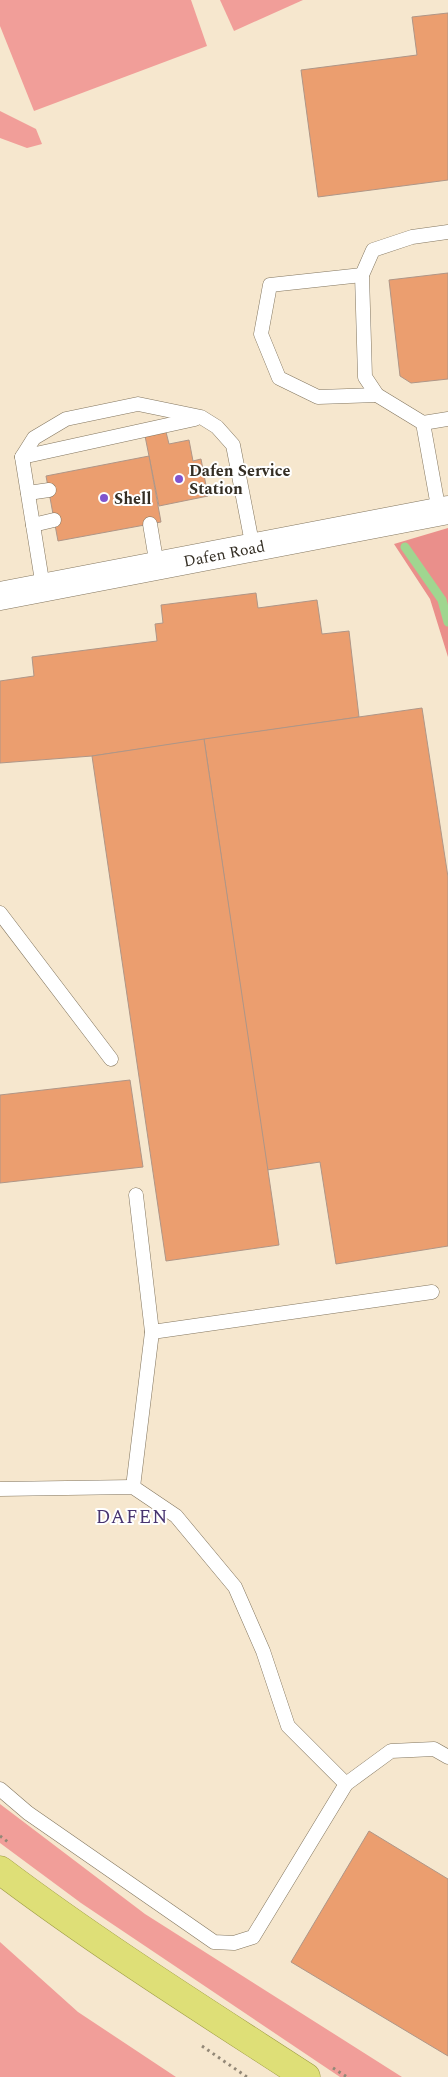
<svg xmlns="http://www.w3.org/2000/svg" width="448" height="2077" viewBox="0 0 448 2077" font-family="Spectral,serif">
<style>
.green{fill:#f19e99}
.forest{fill:#ea8f8b}
.lines{fill:none;stroke-linecap:round;stroke-linejoin:round}
.stream{stroke:#a0d690;stroke-width:9}
.building{fill:#eb9e6f;stroke:#af9687}
.service-casing{stroke:#83765f;stroke-width:15}
.tertiary-casing{stroke:#83765f;stroke-width:29}
.trunk-casing{stroke:#9d9c44;stroke-width:29}
.path{stroke:#938877;stroke-width:3;stroke-dasharray:2.5 4;stroke-linecap:butt}
.service{stroke:#fff;stroke-width:14}
.tertiary{stroke:#fff;stroke-width:28}
.trunk{stroke:#dedf77;stroke-width:28}
.poi-dot{fill:#8055ce;stroke:#fff;stroke-width:2}
.labels{text-anchor:middle;stroke-width:4;stroke-linejoin:round;paint-order:stroke}
.poi-label{font-size:16px;font-weight:bold;fill:#342e24;stroke:#fff;text-anchor:start}
.street-label{font-size:16px;fill:#342e24;stroke:#fff}
.quarter-label{font-size:19px;letter-spacing:1px;fill:#483470;stroke:#fff}
</style>
<rect width="100%" height="100%" fill="#f6e7ce"/>
<g class="green">
<polygon points="0,0 191,0 207,46 34,111 0,26"/>
<polygon points="220,0 303,0 234,31"/>
<polygon points="0,111 36,129 42,144 27,148 0,138"/>
<polygon points="0,1804 145,1914 402,2077 340,2077 81,1903 0,1843"/>
<polygon points="0,1942 78,2012 176,2077 0,2077"/>
</g>
<polygon class="forest" points="448,528 448,657 430,599 394,544"/>
<g class="lines">
<polyline class="stream" points="405,547 442,600 448,622"/>
</g>
<g class="building">
<polygon points="448,13 448,180 318,197 301,70 417,55 412,17"/>
<polygon points="448,273 448,379 411,383 400,376 389,280"/>
<polygon points="166,432 169,444 189,440 193,461 201,459 208,496 159,506 145,436"/>
<polygon points="149,456 161,522 58,541 46,476"/>
<polygon points="256,593 258,608 317,600 322,634 349,631 359,717 92,756 0,763 0,681 34,676 32,657 157,641 155,624 163,623 161,605"/>
<polygon points="422,708 448,877 448,1246 336,1264 320,1162 267,1170 204,739"/>
<polygon points="204,739 279,1245 166,1261 92,756"/>
<polygon points="130,1080 143,1167 0,1183 0,1095"/>
<polygon points="369,1831 448,1879 448,2056 291,1962"/>
</g>
<g class="lines">
<g class="service-casing">
<g id="service">
<polyline points="448,232 412,237 373,250 362,275 365,377 377,395 423,423 448,419"/>
<polyline points="362,275 270,285 261,334 279,378 318,397 377,395"/>
<polyline points="423,423 439,512"/>
<polyline points="22,457 195,419"/>
<polyline points="28,493 49,490"/>
<polyline points="150,524 157,566"/>
<polyline points="33,525 54,520"/>
<polyline points="43,587 22,457 34,438 66,419 138,404 201,417 217,427 233,445 253,548"/>
<polyline points="0,913 111,1059"/>
<polyline points="152,1332 432,1292"/>
<polyline points="133,1487 152,1332 136,1195"/>
<polyline points="0,1489 133,1487 176,1516 235,1587 263,1651 288,1726 346,1784"/>
<polyline points="0,1789 28,1813 214,1942 234,1943 253,1937 346,1784 391,1751 434,1749 448,1757"/>
</g>
</g>
<g class="tertiary-casing">
<polyline id="tertiary" points="0,596 448,510"/>
</g>
<g class="trunk-casing">
<path id="trunk" d="M 0,1870 C 98,1944 203,2010 306,2077"/>
</g>
<g class="path">
<polyline points="0,1836 8,1842"/>
<polyline points="202,2046 247,2077"/>
<polyline points="333,2068 347,2077"/>
</g>
<use href="#service" class="service"/>
<use href="#tertiary" class="tertiary"/>
<use href="#trunk" class="trunk"/>
</g>
<g class="poi-dot">
<circle cx="179" cy="479" r="5"/>
<circle cx="104" cy="498" r="5"/>
</g>
<g class="labels">
<g class="poi-label">
<text x="189" y="476">Dafen Service<tspan x="189" dy="18">Station</tspan></text>
<text x="114" y="504">Shell</text>
</g>
<g class="street-label">
<text transform="translate(224 553) rotate(-11)" y="6">Dafen Road</text>
</g>
<g class="quarter-label">
<text x="132" y="1523">DAFEN</text>
</g>
</g>
</svg>
